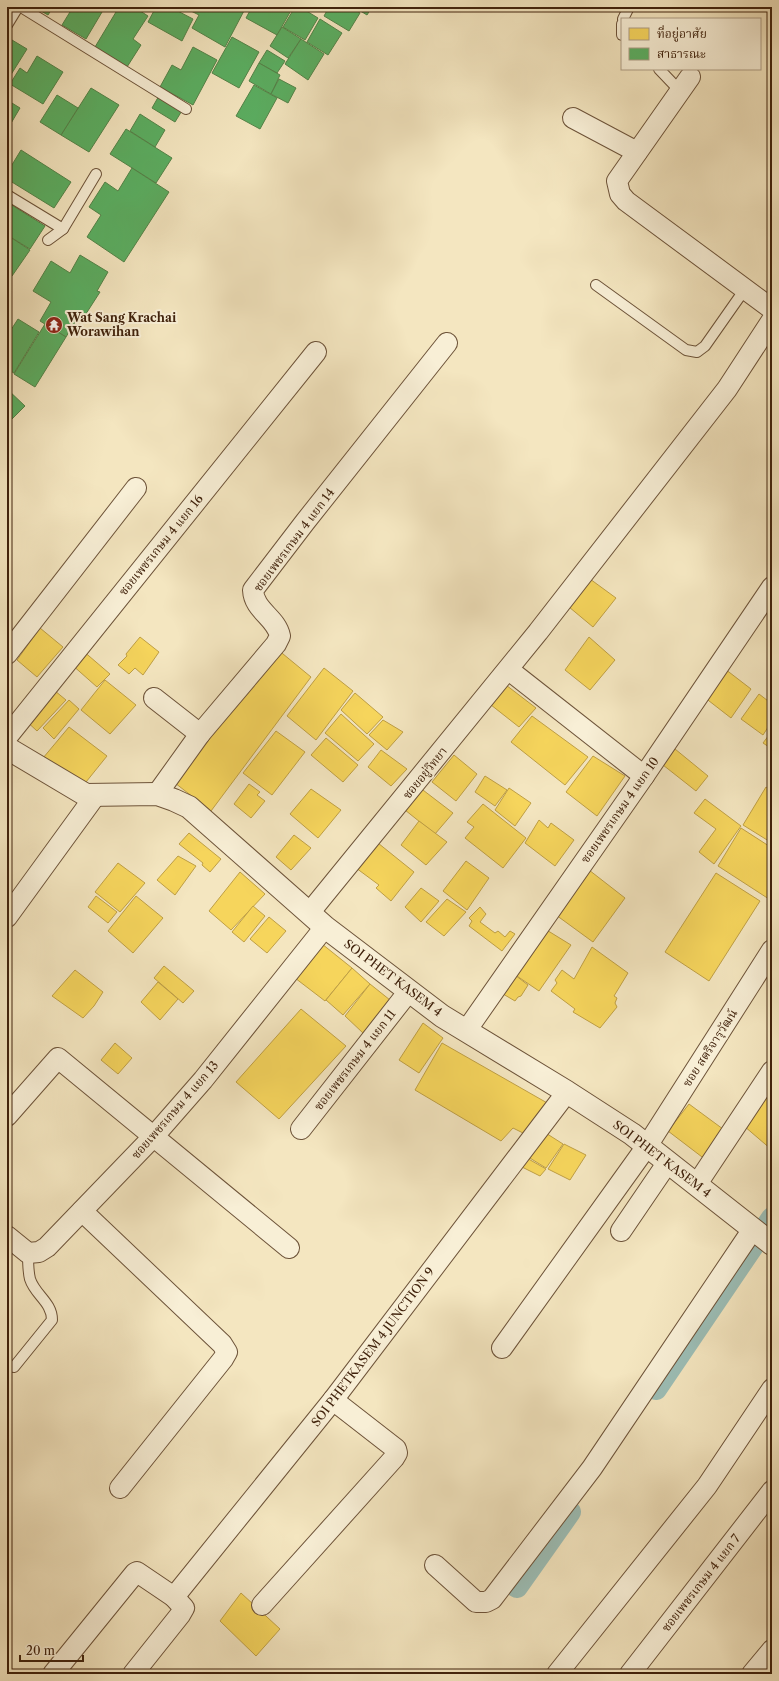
<svg xmlns="http://www.w3.org/2000/svg" width="779" height="1681" viewBox="0 0 779 1681" font-family="'Libre Caslon Text','Noto Serif Thai',serif">
<style>
.homes{fill:#f6d55c;stroke:#bf9f44}
.public{fill:#5aae61;stroke:#528448}
.lines{fill:none;stroke-linecap:round;stroke-linejoin:round}
.canal{stroke:#9cbeb6;stroke-width:22}
.service-casing{stroke:#6d5339;stroke-width:12}
.minor-casing{stroke:#6d5339;stroke-width:22}
.tertiary-casing{stroke:#6d5339;stroke-width:24}
.service{stroke:#f8efd6;stroke-width:10}
.minor{stroke:#f8efd6;stroke-width:20}
.tertiary{stroke:#f8efd6;stroke-width:22}
.labels{text-anchor:middle;stroke-width:4;stroke-linejoin:round;paint-order:stroke}
.poi-label{font-size:12px;font-weight:bold;fill:#40220c;stroke:#f8efd6;text-anchor:start}
.street-label{font-size:12px;fill:#40220c;stroke:#f8efd6}
</style>
<rect width="100%" height="100%" fill="#f4e6c0"/>
<filter id="stains"><feTurbulence type="fractalNoise" baseFrequency=".005" numOctaves="4"/><feColorMatrix values="0 0 0 0 .2 0 0 0 0 .09 0 0 0 0 .02 0 0 0 .5 -.17"/></filter>
<radialGradient id="worn" r=".72"><stop offset=".6" stop-color="#630" stop-opacity="0"/><stop offset="1" stop-color="#630" stop-opacity=".3"/></radialGradient>
<g class="homes">
<polygon points="590,579 616,598 593,627 569,607"/>
<polygon points="40,628 63,647 37,677 17,660"/>
<polygon points="140,637 159,652 143,675 135,668 129,674 118,665 127,656 126,654"/>
<polygon points="589,637 615,660 590,690 565,670"/>
<polygon points="277,649 311,677 211,811 175,783"/>
<polygon points="82,650 110,674 97,687 71,664"/>
<polygon points="324,668 353,691 316,740 287,716"/>
<polygon points="725,669 751,689 731,718 704,697"/>
<polygon points="105,680 136,705 110,734 81,710"/>
<polygon points="502,682 536,708 519,727 486,701"/>
<polygon points="49,686 66,700 37,731 23,718"/>
<polygon points="355,693 383,717 367,734 341,710"/>
<polygon points="759,694 772,704 772,721 763,735 741,719"/>
<polygon points="69,700 79,709 54,739 43,728"/>
<polygon points="341,714 374,744 358,761 325,733"/>
<polygon points="532,716 588,757 565,785 511,742"/>
<polygon points="383,720 403,732 387,750 369,735"/>
<polygon points="69,727 107,756 82,787 43,758"/>
<polygon points="276,731 305,752 272,795 243,773"/>
<polygon points="772,731 772,749 763,743"/>
<polygon points="326,738 358,765 343,782 311,755"/>
<polygon points="675,749 708,776 696,791 663,765"/>
<polygon points="381,750 407,769 391,786 368,767"/>
<polygon points="454,755 477,774 456,801 432,782"/>
<polygon points="593,756 625,776 597,816 566,792"/>
<polygon points="485,776 507,790 495,806 475,792"/>
<polygon points="249,784 260,792 257,795 265,801 251,818 234,804"/>
<polygon points="419,787 453,813 435,834 405,810"/>
<polygon points="766,787 772,791 772,843 743,825"/>
<polygon points="509,788 531,803 515,826 495,810"/>
<polygon points="311,789 341,810 318,838 290,814"/>
<polygon points="705,799 741,826 714,864 699,852 716,829 694,813"/>
<polygon points="483,804 526,838 503,868 465,838 474,827 467,822"/>
<polygon points="539,820 548,828 551,823 574,840 555,866 525,843"/>
<polygon points="419,821 447,842 426,865 401,845"/>
<polygon points="741,828 772,848 772,901 718,866"/>
<polygon points="189,833 221,859 210,872 202,865 203,863 179,844"/>
<polygon points="294,835 311,848 291,870 276,857"/>
<polygon points="373,839 414,872 391,901 376,888 379,885 352,865"/>
<polygon points="178,856 196,866 175,895 157,880"/>
<polygon points="466,861 489,878 467,910 443,891"/>
<polygon points="118,863 145,883 120,912 95,892"/>
<polygon points="589,870 625,898 593,942 556,915"/>
<polygon points="240,872 265,894 231,930 209,911"/>
<polygon points="716,873 760,901 709,981 665,952"/>
<polygon points="421,888 439,901 421,922 405,907"/>
<polygon points="96,896 117,912 108,923 88,907"/>
<polygon points="136,896 163,918 133,953 108,931"/>
<polygon points="447,899 466,912 444,936 426,922"/>
<polygon points="253,906 265,916 244,942 232,932"/>
<polygon points="480,907 486,914 480,922 495,933 498,931 505,937 510,931 515,934 502,951 469,926 472,921 469,918"/>
<polygon points="269,917 286,931 267,953 250,939"/>
<polygon points="545,929 571,945 539,991 514,974"/>
<polygon points="322,944 352,968 325,1001 295,978"/>
<polygon points="592,947 628,973 614,996 617,998 615,1003 617,1007 600,1028 573,1012 575,1009 551,991 557,983 555,980 562,970 574,979"/>
<polygon points="164,966 194,991 183,1003 154,978"/>
<polygon points="352,968 370,984 343,1015 326,1000"/>
<polygon points="75,970 103,992 94,1006 83,1018 52,996"/>
<polygon points="511,972 528,985 521,996 518,997 515,1001 498,991"/>
<polygon points="158,982 178,999 160,1020 141,1002"/>
<polygon points="370,984 390,1000 363,1033 345,1016"/>
<polygon points="301,1009 346,1046 279,1119 236,1082"/>
<polygon points="423,1023 443,1038 419,1073 399,1060"/>
<polygon points="115,1043 132,1058 118,1074 101,1060"/>
<polygon points="442,1043 549,1104 529,1136 513,1128 501,1141 415,1090"/>
<polygon points="763,1095 772,1102 772,1150 744,1126"/>
<polygon points="689,1104 727,1132 706,1160 668,1131"/>
<polygon points="541,1130 563,1144 546,1168 525,1155"/>
<polygon points="564,1144 586,1155 570,1180 548,1169"/>
<polygon points="525,1157 546,1169 540,1176 520,1166"/>
<polygon points="241,1593 280,1629 256,1656 220,1621"/>
</g>
<g class="public">
<polygon points="34,7 53,7 48,15"/>
<polygon points="73,7 105,7 86,39 62,25"/>
<polygon points="119,7 134,7 148,16 133,39 141,45 127,67 95,47"/>
<polygon points="156,7 170,7 193,19 182,41 148,22"/>
<polygon points="191,7 246,7 225,47 192,28 199,15 189,10"/>
<polygon points="252,7 293,7 277,35 246,18"/>
<polygon points="295,7 300,7 318,18 305,40 283,27"/>
<polygon points="329,7 350,7 360,13 349,31 324,16"/>
<polygon points="354,7 372,7 367,15"/>
<polygon points="320,19 342,33 328,55 307,42"/>
<polygon points="282,27 301,39 288,58 270,46"/>
<polygon points="7,37 27,49 7,81"/>
<polygon points="232,37 259,52 239,88 212,73"/>
<polygon points="301,39 324,54 308,80 285,64"/>
<polygon points="193,47 217,60 193,105 160,87 172,65 181,70"/>
<polygon points="267,50 285,61 277,73 259,63"/>
<polygon points="37,56 63,72 43,104 10,84 20,68 27,73"/>
<polygon points="259,63 280,75 271,94 249,81"/>
<polygon points="279,79 296,88 288,103 271,94"/>
<polygon points="254,85 277,98 260,129 236,116"/>
<polygon points="91,88 119,105 89,152 61,135"/>
<polygon points="160,94 183,109 175,122 152,108"/>
<polygon points="57,95 78,108 61,135 40,122"/>
<polygon points="7,100 20,108 7,130"/>
<polygon points="140,114 165,130 155,147 130,131"/>
<polygon points="126,129 172,158 156,183 110,154"/>
<polygon points="21,150 71,182 54,208 7,179 7,173"/>
<polygon points="132,168 169,192 124,262 87,237 101,215 89,207 105,182 118,191"/>
<polygon points="7,202 45,226 30,249 7,235"/>
<polygon points="7,235 30,250 12,276 7,272"/>
<polygon points="80,255 108,272 97,291 100,292 82,320 78,317 66,337 40,321 51,302 33,291 51,261 70,273"/>
<polygon points="18,319 39,332 14,373 7,369 7,336"/>
<polygon points="45,324 66,337 35,387 14,374"/>
<polygon points="7,389 25,406 7,424"/>
</g>
<g class="lines">
<g class="canal">
<polyline points="656,1389 772,1218"/>
<polyline points="517,1587 570,1512"/>
</g>
<g class="service-casing">
<g id="service">
<polyline points="21,7 186,109"/>
<polyline points="623,19 629,7"/>
<polyline points="622,24 622,35"/>
<polyline points="7,25 18,7"/>
<polyline points="659,69 680,91"/>
<polyline points="7,195 63,229"/>
<polyline points="48,240 63,229 96,174"/>
<polyline points="596,285 686,350 697,352 705,346 745,289"/>
<path d="M 14,1367 L 52,1320 C 52,1302 35,1295 30,1279 C 28,1271 28,1262 28,1253"/>
</g>
</g>
<g class="minor-casing">
<g id="minor">
<polyline points="690,77 617,181 620,194 626,201 772,309"/>
<polyline points="573,118 637,152"/>
<polyline points="7,654 136,488"/>
<polyline points="509,670 644,776"/>
<polyline points="154,698 200,734"/>
<polyline points="7,737 316,352"/>
<path d="M 157,794 L 200,734 L 276,644 L 280,636 C 276,617 254,611 253,590 L 305,522 L 447,343"/>
<polyline points="310,912 538,632 727,389 772,320"/>
<polyline points="7,917 95,796"/>
<polyline points="466,1031 644,776 772,587"/>
<polyline points="7,1116 58,1058 289,1248"/>
<polyline points="301,1129 409,991"/>
<polyline points="697,1184 772,1071"/>
<polyline points="82,1211 222,1344 227,1352 223,1359 120,1488"/>
<polyline points="621,1231 668,1162"/>
<polyline points="7,1236 28,1253 39,1252 47,1247 154,1136 203,1080 325,927"/>
<polyline points="502,1348 647,1146 772,950"/>
<polyline points="435,1565 476,1602 486,1602 492,1599 592,1468 753,1229"/>
<polyline points="174,1597 333,1400 567,1092"/>
<polyline points="262,1605 394,1458 397,1453 396,1449 333,1400"/>
<polyline points="53,1674 135,1573 137,1572 174,1597 184,1608 180,1615 133,1674"/>
<polyline points="557,1674 707,1486 772,1389"/>
<polyline points="630,1674 772,1491"/>
<polyline points="752,1674 772,1650"/>
</g>
</g>
<g class="tertiary-casing">
<polyline id="tertiary" points="7,748 86,795 157,794 174,800 189,807 325,927 442,1016 567,1092 632,1134 772,1244"/>
</g>
<use href="#service" class="service"/>
<use href="#minor" class="minor"/>
<use href="#tertiary" class="tertiary"/>
</g>
<defs>
<g id="temple-disc" transform="scale(0.9)"><circle r="9.5" fill="#8f2418" stroke="#f8efd6"/><path d="M0-6L5-2H3V0L6.5 2.5H4V6H1.5V3h-3V6H-4V2.5H-6.5L-3 0V-2H-5Z" fill="#fff"/></g>
</defs>
<g fill-rule="evenodd">
<use href="#temple-disc" x="54" y="325"/>
</g>
<g class="labels">
<g class="poi-label">
<text x="67" y="322">Wat Sang Krachai<tspan x="67" dy="14">Worawihan</tspan></text>
</g>
<g class="street-label">
<text transform="translate(294 540) rotate(-53)" y="4">ซอยเพชรเกษม 4 แยก 14</text>
<text transform="translate(161 545) rotate(-51)" y="4">ซอยเพชรเกษม 4 แยก 16</text>
<text transform="translate(425 773) rotate(-51)" y="4">ซอยอยู่วิทยา</text>
<text transform="translate(620 810) rotate(-55)" y="4">ซอยเพชรเกษม 4 แยก 10</text>
<text transform="translate(393 978) rotate(37)" y="4">SOI PHET KASEM 4</text>
<text transform="translate(710 1048) rotate(-57)" y="4">ซอย สตรีจารุวัฒน์</text>
<text transform="translate(355 1060) rotate(-52)" y="4">ซอยเพชรเกษม 4 แยก 11</text>
<text transform="translate(175 1110) rotate(-49)" y="4">ซอยเพชรเกษม 4 แยก 13</text>
<text transform="translate(662 1159) rotate(37)" y="4">SOI PHET KASEM 4</text>
<text transform="translate(373 1347) rotate(-53)" y="4">SOI PHETKASEM 4 JUNCTION 9</text>
<text transform="translate(701 1583) rotate(-52)" y="4">ซอยเพชรเกษม 4 แยก 7</text>
</g>
</g>
<rect width="779" height="1681" fill="none" stroke="#f4e6c0" stroke-width="24"/>
<rect x="8" y="8" width="763" height="1665" fill="none" stroke="#40220c" stroke-width="2"/>
<rect x="12" y="12" width="755" height="1657" fill="none" stroke="#40220c"/>
<rect x="621" y="18" width="140" height="52" fill="#f8efd6" stroke="#ae9d85"/>
<rect x="629" y="28" width="20" height="12" fill="#f6d55c" stroke="#ae9d85"/>
<text x="657" y="38" font-size="12" fill="#40220c">ที่อยู่อาศัย</text>
<rect x="629" y="48" width="20" height="12" fill="#5aae61" stroke="#ae9d85"/>
<text x="657" y="58" font-size="12" fill="#40220c">สาธารณะ</text>
<path d="M20 1655v6h63v-6" fill="none" stroke="#40220c" stroke-width="2"/>
<text x="26" y="1655" font-size="12" fill="#40220c" stroke="#f8efd6" stroke-width="3" paint-order="stroke">20 m</text>
<rect width="100%" height="100%" filter="url(#stains)"/>
<rect width="100%" height="100%" fill="url(#worn)"/>
</svg>
